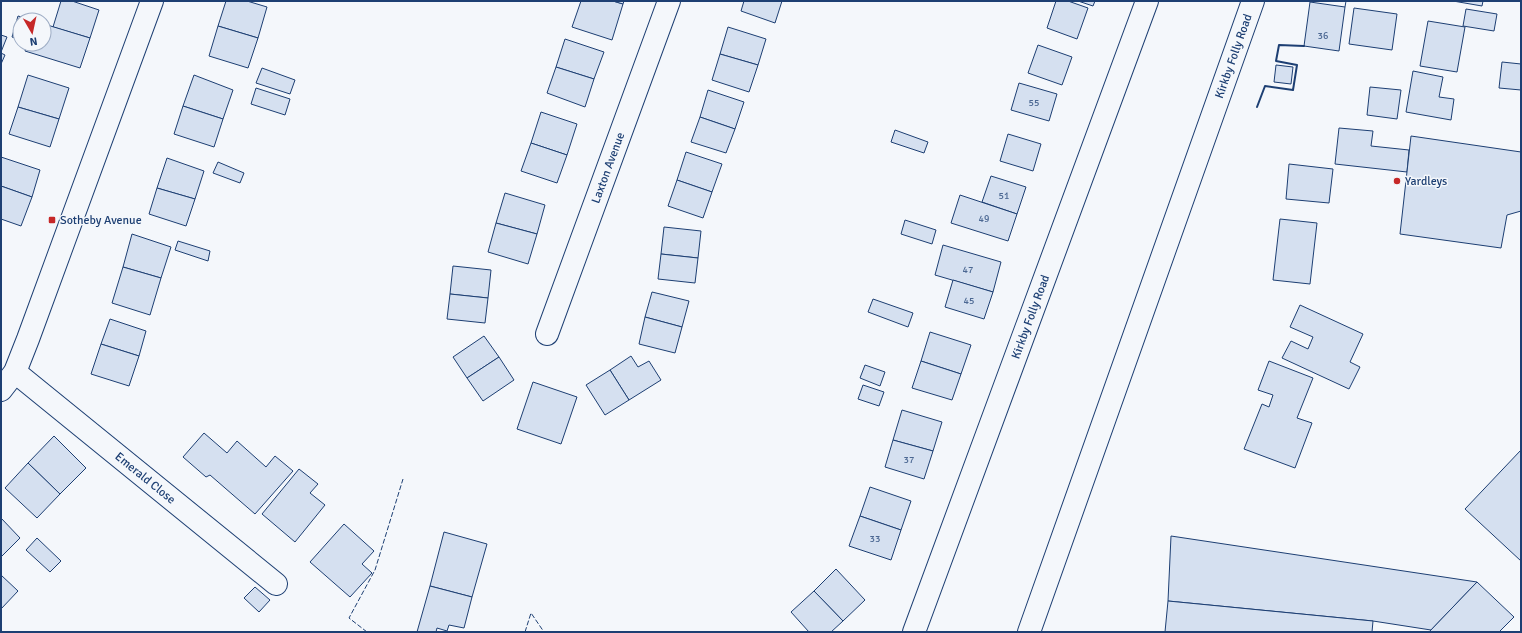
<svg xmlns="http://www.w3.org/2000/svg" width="1522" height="633" viewBox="0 0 1522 633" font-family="Signika,sans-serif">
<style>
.building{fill:#d5e0f0;stroke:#1d3f73}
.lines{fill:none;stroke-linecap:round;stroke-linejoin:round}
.minor-casing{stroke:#1d3f73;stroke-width:24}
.secondary-casing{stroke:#1d3f73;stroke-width:24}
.minor{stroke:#f4f7fb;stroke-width:22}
.secondary{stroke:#f4f7fb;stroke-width:22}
.fence{stroke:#1d3f73;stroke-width:1;stroke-dasharray:5 2;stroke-linecap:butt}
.wall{stroke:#1d3f73;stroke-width:2}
.poi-dot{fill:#c62828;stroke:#f4f7fb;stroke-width:1.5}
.labels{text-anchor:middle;stroke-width:3;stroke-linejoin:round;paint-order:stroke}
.number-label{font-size:10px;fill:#4b6792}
.street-label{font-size:12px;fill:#1d3f73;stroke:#f4f7fb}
.poi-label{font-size:12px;fill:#1d3f73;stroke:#f4f7fb;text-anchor:start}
</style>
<rect width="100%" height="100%" fill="#f4f7fb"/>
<g class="building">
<polygon points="61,1 72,1 99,10 90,38 53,27"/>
<polygon points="226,1 247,1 267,7 258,38 218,26"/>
<polygon points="581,1 613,1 623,4 612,40 572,27"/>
<polygon points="613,1 624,1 623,4"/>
<polygon points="744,1 782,1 775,23 741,11"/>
<polygon points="1056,1 1068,1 1088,8 1077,39 1047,28"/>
<polygon points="1078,1 1095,1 1093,6"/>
<polygon points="1453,1 1483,1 1482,6"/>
<polygon points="1310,2 1345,7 1339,51 1304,46"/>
<polygon points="1354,8 1397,14 1392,50 1349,44"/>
<polygon points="1466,9 1497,14 1494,31 1463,26"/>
<polygon points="18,16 32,20 20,20 20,40 12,37"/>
<polygon points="1428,21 1465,27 1457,72 1420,66"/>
<polygon points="44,24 90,38 80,68 25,51 27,44 44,44"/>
<polygon points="218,26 258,38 248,68 209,56"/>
<polygon points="728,27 766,39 758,65 720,54"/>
<polygon points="1,35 7,37 1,52"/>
<polygon points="565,39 604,52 594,79 556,67"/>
<polygon points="1038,45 1072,57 1062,85 1028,73"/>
<polygon points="1,53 5,55 1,64"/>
<polygon points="720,54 758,65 749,92 712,80"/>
<polygon points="1502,62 1521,64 1521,90 1499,88"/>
<polygon points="1276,65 1293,67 1291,84 1274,82"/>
<polygon points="556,67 594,79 585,107 547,93"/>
<polygon points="262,68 295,80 290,94 256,83"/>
<polygon points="1413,71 1443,77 1439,97 1454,99 1451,120 1406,112"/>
<polygon points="28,75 69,88 59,119 18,107"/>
<polygon points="194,75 233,90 223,119 183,106"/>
<polygon points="1019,83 1057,94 1049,121 1011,110"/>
<polygon points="1370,87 1401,90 1397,119 1367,115"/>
<polygon points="256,88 290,99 285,115 251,104"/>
<polygon points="708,90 744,102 735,129 700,117"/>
<polygon points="183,106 223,119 214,147 174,134"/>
<polygon points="18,107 59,119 50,147 9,134"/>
<polygon points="541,112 577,124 567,155 531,143"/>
<polygon points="700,117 735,129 726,153 691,142"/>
<polygon points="1339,128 1373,131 1371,146 1409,150 1407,172 1335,164"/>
<polygon points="895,130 928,142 924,153 891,142"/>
<polygon points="1008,134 1041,144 1033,171 1000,161"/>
<polygon points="1411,136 1521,152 1521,211 1507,215 1501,248 1400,234"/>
<polygon points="531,143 567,155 557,183 521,171"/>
<polygon points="686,152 722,164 712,192 677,180"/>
<polygon points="1,157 40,170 32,197 1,186"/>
<polygon points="167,158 204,171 195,199 157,188"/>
<polygon points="218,162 244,173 240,183 213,173"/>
<polygon points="1289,164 1333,169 1329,203 1286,199"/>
<polygon points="991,176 1026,187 1017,214 982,202"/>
<polygon points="677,180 712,192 703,218 668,206"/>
<polygon points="1,186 32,197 21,226 1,219"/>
<polygon points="157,188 195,199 186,226 149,214"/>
<polygon points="505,193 545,205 537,234 496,223"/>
<polygon points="960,195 1017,214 1008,241 951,223"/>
<polygon points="1280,219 1317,223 1310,284 1273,280"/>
<polygon points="905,220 936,230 932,244 901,234"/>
<polygon points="496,223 537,234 528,264 488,252"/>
<polygon points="664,227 701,231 698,258 661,254"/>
<polygon points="132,234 171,247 161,278 123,267"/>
<polygon points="178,241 210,251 208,261 175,250"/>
<polygon points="943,245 1001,262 993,292 935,275"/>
<polygon points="661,254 698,258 695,283 658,279"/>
<polygon points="453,266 491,270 488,298 450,294"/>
<polygon points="123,267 161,278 150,315 112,303"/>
<polygon points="953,280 993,292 984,319 945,307"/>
<polygon points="652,292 689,301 682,327 645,317"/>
<polygon points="450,294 488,298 485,323 447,319"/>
<polygon points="873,299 913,313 908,327 868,312"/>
<polygon points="1300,305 1363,334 1350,362 1360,367 1349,389 1282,358 1291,341 1308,349 1313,337 1290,327"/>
<polygon points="645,317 682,327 675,353 639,344"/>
<polygon points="110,319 146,331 139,356 101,344"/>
<polygon points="930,332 971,345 961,374 921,361"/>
<polygon points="484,336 499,357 467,378 453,357"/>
<polygon points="101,344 139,356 129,386 91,374"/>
<polygon points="631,356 638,367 649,361 661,380 629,400 610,370"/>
<polygon points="499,357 514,380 483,401 467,378"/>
<polygon points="921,361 961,374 952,400 912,388"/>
<polygon points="1269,361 1313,378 1297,418 1312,423 1295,468 1244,449 1262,404 1269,407 1273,395 1258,390"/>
<polygon points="865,365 885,372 880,386 860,378"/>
<polygon points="610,370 629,400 605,415 586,385"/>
<polygon points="533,382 577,397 561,444 517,429"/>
<polygon points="863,385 884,392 879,406 858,399"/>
<polygon points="902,410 942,422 933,451 893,440"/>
<polygon points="204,433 227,453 237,441 266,467 275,456 293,471 255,514 210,475 206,477 183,457"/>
<polygon points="54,436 86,468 60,494 28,463"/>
<polygon points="893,440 933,451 924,479 885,467"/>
<polygon points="1521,450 1521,561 1465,509"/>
<polygon points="28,463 60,494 37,518 5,488"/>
<polygon points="299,469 318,484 310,493 325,505 295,542 262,514"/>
<polygon points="870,487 911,501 901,530 860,516"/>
<polygon points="860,516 901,530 891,560 849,546"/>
<polygon points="1,518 20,538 1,557"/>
<polygon points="344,524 374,551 362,564 372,573 350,597 310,562"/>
<polygon points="444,532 487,544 472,597 430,586"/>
<polygon points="1171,536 1477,582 1431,630 1373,621 1168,601"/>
<polygon points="37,538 61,561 50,572 26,550"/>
<polygon points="836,569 865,600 843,621 814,591"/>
<polygon points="1,575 18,591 1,609"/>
<polygon points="1477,582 1514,617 1499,632 1429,632"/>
<polygon points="430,586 472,597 464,628 449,625 447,631 437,628 436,632 417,632"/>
<polygon points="255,587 270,600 259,612 244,598"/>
<polygon points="814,591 843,621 831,632 809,632 791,612"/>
<polygon points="1168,601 1373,621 1372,632 1165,632"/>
</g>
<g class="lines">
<g class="minor-casing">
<g id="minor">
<path id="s1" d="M 547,334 L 669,1"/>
<path id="s2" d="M 15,372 L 276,584"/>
<polyline points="1,390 15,372 28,339 152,1"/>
<path id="s3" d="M 914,632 L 1147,1"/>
</g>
</g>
<g class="secondary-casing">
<g id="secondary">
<path id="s4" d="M 1029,632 L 1253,1"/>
</g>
</g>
<use href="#minor" class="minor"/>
<use href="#secondary" class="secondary"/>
<g class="fence">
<polyline points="1345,7 1346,1"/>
<polyline points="367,632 349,618 375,570 403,479"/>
<polyline points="525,632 531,613 544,632"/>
</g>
<polyline class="wall" points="1257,107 1265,86 1293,90 1297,65 1276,61 1279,45 1304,46"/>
</g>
<g class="poi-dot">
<circle cx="1397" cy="181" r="4"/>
<rect x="48" y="216" width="8" height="8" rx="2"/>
</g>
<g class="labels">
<g class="number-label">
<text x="1323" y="39">36</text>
<text x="1034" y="106">55</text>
<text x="1004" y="199">51</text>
<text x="984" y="222">49</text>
<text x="968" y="273">47</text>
<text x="969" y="304">45</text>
<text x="909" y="463">37</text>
<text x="875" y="542">33</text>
</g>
<g class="street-label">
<text dy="4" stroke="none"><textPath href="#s4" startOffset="611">Kirkby Folly Road</textPath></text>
<text dy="4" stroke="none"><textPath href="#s1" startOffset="177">Laxton Avenue</textPath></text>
<text dy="4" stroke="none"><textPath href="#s3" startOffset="336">Kirkby Folly Road</textPath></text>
<text dy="4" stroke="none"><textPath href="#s2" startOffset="168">Emerald Close</textPath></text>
</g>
<g class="poi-label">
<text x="1405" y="185">Yardleys</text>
<text x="60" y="224">Sotheby Avenue</text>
</g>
</g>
<rect width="1522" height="633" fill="none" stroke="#1d3f73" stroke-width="4"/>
<g transform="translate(32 32) rotate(171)"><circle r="19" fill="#f4f7fb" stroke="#9eadc5"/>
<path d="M0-3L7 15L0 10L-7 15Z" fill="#c62828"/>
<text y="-6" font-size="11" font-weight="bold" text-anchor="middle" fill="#1d3f73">N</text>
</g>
</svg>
